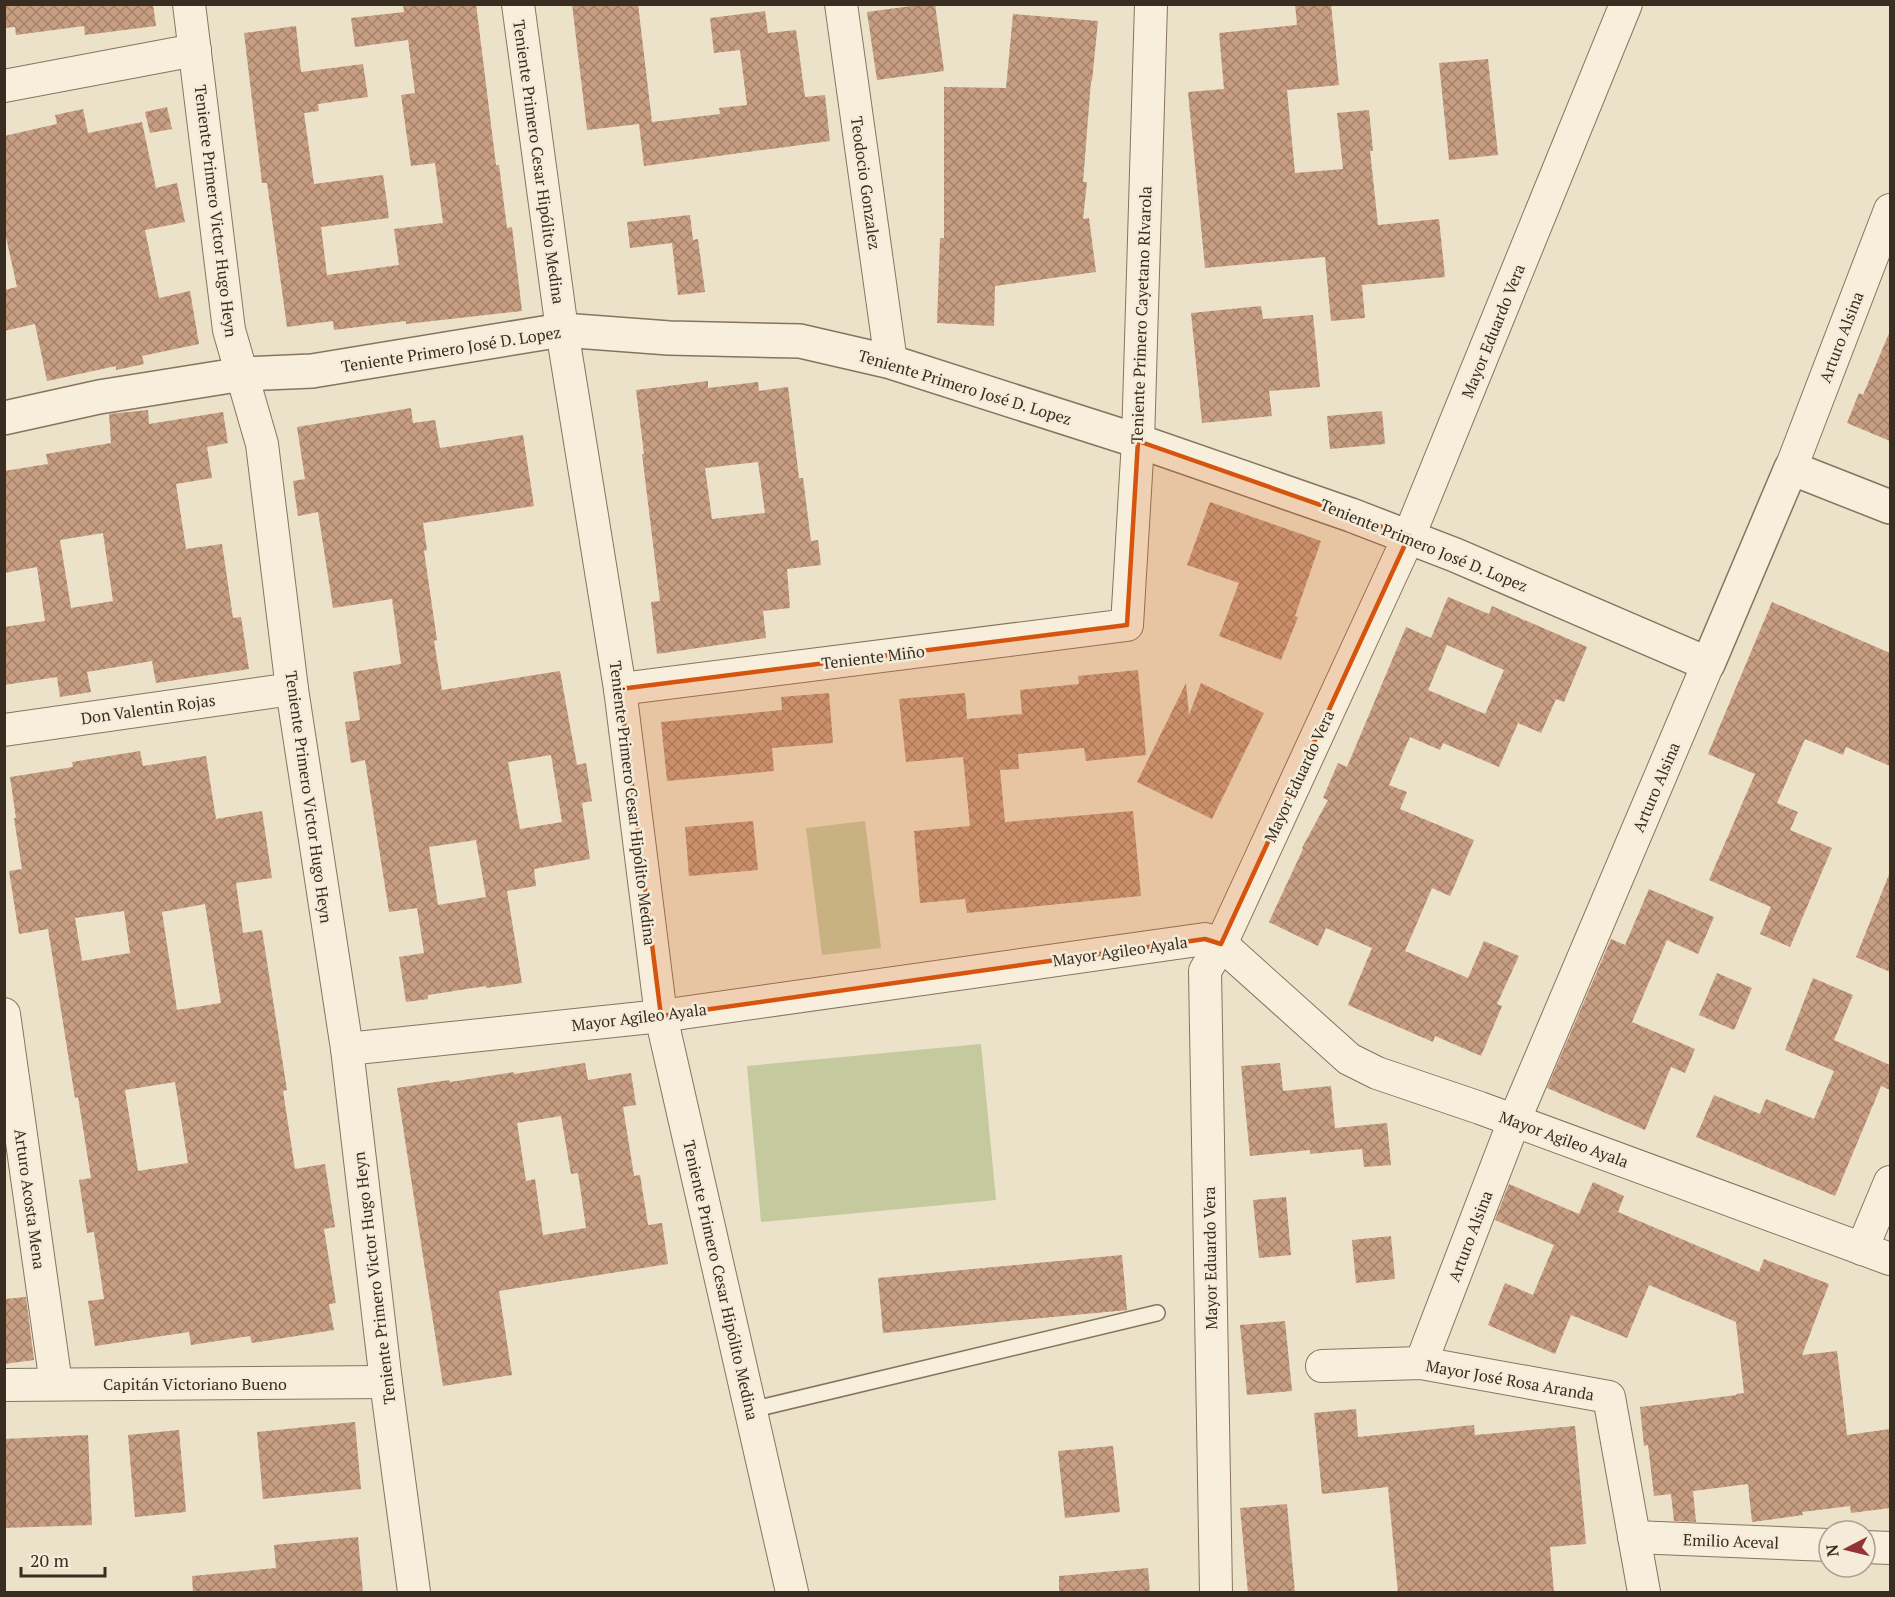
<svg xmlns="http://www.w3.org/2000/svg" width="1895" height="1597" viewBox="0 0 1895 1597" font-family="'PT Serif',serif">
<style>
.park{fill:#c5ca9e}
.building{fill:url(#building-cross-hatch);fill-rule:evenodd}
.lines{fill:none;stroke-linecap:round;stroke-linejoin:round}
.service-casing{stroke:#87745f;stroke-width:18}
.minor-casing{stroke:#87745f;stroke-width:34}
.tertiary-casing{stroke:#87745f;stroke-width:36}
.service{stroke:#f7efdc;stroke-width:15}
.minor{stroke:#f7efdc;stroke-width:32}
.tertiary{stroke:#f7efdc;stroke-width:33}
.marked{fill:#d6550e;fill-opacity:0.2;stroke:#d6550e;stroke-width:4.5;stroke-linejoin:round}
.labels{text-anchor:middle;stroke-width:5;stroke-linejoin:round;paint-order:stroke}
.street-label{font-size:16px;fill:#392d21;stroke:#f4ecd8}
</style>
<defs>
<pattern id="building-cross-hatch" width="8" height="8" patternUnits="userSpaceOnUse" patternTransform="scale(1.5)"><rect width="8" height="8" fill="#c79e82"/><path d="M0 0l8 8M0 8l8-8" fill="none" stroke="#a3816a"/></pattern>
</defs>
<rect width="100%" height="100%" fill="#ece1c9"/>
<g class="park">
<polygon points="865,821 881,948 822,955 806,828"/>
<polygon points="981,1044 996,1200 761,1222 747,1066"/>
</g>
<g class="building">
<polygon points="4,4 153,4 156,26 85,35 84,26 16,35 15,27 4,28"/>
<polygon points="403,4 476,4 496,165 499,165 507,228 512,227 522,311 406,324 406,321 334,330 333,321 287,327 267,183 262,183 244,33 296,26 301,72 363,64 368,97 318,104 319,111 304,113 314,184 383,175 389,218 321,227 327,275 399,265 394,229 443,223 435,163 411,166 401,95 415,93 408,40 355,47 351,18 404,12"/>
<polygon points="572,4 638,4 652,122 720,114 719,108 747,105 740,50 714,53 710,18 765,11 768,33 796,30 805,97 825,95 830,141 644,166 639,124 587,130"/>
<polygon points="926,4 935,4 944,71 877,80 867,12"/>
<polygon points="1295,4 1331,4 1339,85 1287,90 1295,173 1343,169 1337,113 1369,110 1373,151 1370,151 1378,225 1439,219 1445,277 1362,285 1365,318 1331,321 1325,257 1205,268 1188,92 1224,89 1219,33 1297,25"/>
<polygon points="1013,14 1098,21 1092,81 1091,81 1083,182 1087,182 1083,219 1089,218 1096,272 995,286 994,326 937,323 940,238 944,238 944,87 1006,88"/>
<polygon points="1488,59 1498,155 1449,160 1439,63"/>
<polygon points="167,107 172,129 150,133 145,112"/>
<polygon points="83,109 88,133 142,122 156,188 177,183 185,222 145,230 159,298 190,291 199,344 142,356 144,364 116,370 116,366 47,381 35,324 4,331 4,290 17,287 4,228 4,136 57,124 55,115"/>
<polygon points="690,215 693,240 698,239 705,292 678,295 672,243 630,248 627,222"/>
<polygon points="1261,306 1263,319 1313,315 1320,387 1269,391 1272,416 1202,423 1191,313"/>
<polygon points="1890,331 1890,441 1847,423 1859,393 1863,395"/>
<path d="M 708,381 L 708,388 L 758,382 L 759,391 L 788,387 L 799,478 L 803,478 L 811,541 L 818,540 L 821,565 L 787,569 L 790,608 L 763,611 L 766,638 L 657,654 L 651,602 L 660,601 L 642,454 L 644,454 L 636,390 ZM 758,462 L 765,513 L 712,519 L 705,468 Z"/>
<path d="M 411,408 L 413,423 L 435,420 L 440,448 L 523,435 L 534,506 L 423,523 L 427,550 L 424,551 L 437,640 L 434,641 L 442,690 L 560,671 L 577,765 L 586,763 L 592,801 L 582,803 L 590,859 L 534,869 L 536,886 L 507,891 L 522,983 L 486,988 L 486,986 L 428,995 L 428,999 L 406,1002 L 399,957 L 424,953 L 417,908 L 389,912 L 365,760 L 351,763 L 345,722 L 360,720 L 353,672 L 401,664 L 392,599 L 333,608 L 318,512 L 298,516 L 293,481 L 305,479 L 297,427 ZM 551,755 L 562,822 L 520,829 L 508,762 ZM 476,840 L 486,897 L 438,905 L 429,847 Z"/>
<path d="M 148,410 L 149,424 L 223,412 L 228,443 L 207,447 L 212,478 L 176,484 L 186,549 L 222,544 L 233,618 L 241,617 L 249,669 L 156,683 L 152,661 L 87,672 L 91,692 L 60,697 L 57,677 L 4,685 L 4,627 L 45,621 L 37,567 L 4,573 L 4,471 L 48,464 L 46,454 L 111,443 L 109,414 ZM 103,533 L 113,601 L 71,608 L 60,540 Z"/>
<polygon points="1382,411 1385,444 1330,449 1327,416"/>
<polygon points="1210,502 1321,541 1295,616 1298,617 1281,660 1219,636 1239,583 1187,565"/>
<path d="M 1448,597 L 1489,614 L 1492,606 L 1587,647 L 1564,702 L 1556,699 L 1541,733 L 1518,723 L 1499,767 L 1443,743 L 1440,750 L 1410,737 L 1389,785 L 1407,792 L 1400,809 L 1474,840 L 1450,896 L 1432,888 L 1405,951 L 1468,978 L 1484,941 L 1519,956 L 1497,1004 L 1502,1006 L 1481,1056 L 1435,1036 L 1433,1042 L 1348,1005 L 1372,948 L 1326,928 L 1318,946 L 1269,922 L 1303,849 L 1302,848 L 1328,800 L 1323,798 L 1338,763 L 1347,767 L 1406,627 L 1431,638 ZM 1447,645 L 1504,670 L 1485,714 L 1428,690 Z"/>
<polygon points="1772,602 1890,653 1890,766 1846,747 1843,755 1805,739 1777,803 1798,812 1790,830 1832,848 1790,947 1760,934 1771,907 1709,880 1755,774 1708,754"/>
<polygon points="1138,670 1146,755 1086,761 1084,748 1018,754 1019,769 1000,770 1005,822 1133,811 1141,896 967,913 965,899 920,903 914,831 970,826 963,757 906,762 899,699 965,693 967,719 1022,714 1020,690 1079,684 1078,676"/>
<polygon points="1186,683 1189,715 1201,683 1264,713 1212,819 1137,782"/>
<polygon points="829,693 833,743 772,748 774,771 667,781 661,722 782,710 781,697"/>
<path d="M 140,751 L 143,766 L 206,756 L 216,819 L 262,811 L 272,878 L 236,883 L 243,933 L 262,930 L 287,1090 L 283,1091 L 295,1169 L 325,1164 L 335,1227 L 324,1229 L 336,1303 L 329,1304 L 334,1330 L 252,1343 L 250,1336 L 191,1345 L 189,1332 L 95,1346 L 88,1301 L 104,1299 L 94,1232 L 87,1233 L 79,1180 L 91,1178 L 78,1097 L 75,1098 L 48,929 L 19,934 L 9,871 L 22,869 L 14,818 L 16,818 L 10,777 L 73,767 L 72,762 ZM 205,904 L 221,1003 L 177,1010 L 162,912 ZM 124,911 L 130,953 L 82,961 L 75,918 ZM 175,1082 L 188,1163 L 138,1171 L 125,1090 Z"/>
<polygon points="753,821 758,870 689,876 685,827"/>
<polygon points="1890,872 1890,972 1856,957"/>
<polygon points="1649,889 1714,917 1698,954 1667,940 1632,1022 1695,1049 1685,1073 1671,1067 1645,1130 1547,1088 1611,939 1625,945"/>
<polygon points="1717,973 1752,988 1734,1030 1699,1015"/>
<polygon points="1813,978 1853,995 1834,1040 1890,1065 1890,1090 1881,1086 1835,1196 1696,1137 1714,1095 1760,1114 1766,1099 1814,1119 1834,1071 1785,1050"/>
<path d="M 585,1063 L 588,1080 L 631,1073 L 636,1105 L 623,1107 L 634,1176 L 640,1175 L 648,1225 L 662,1223 L 668,1264 L 499,1291 L 512,1375 L 443,1386 L 397,1088 L 449,1080 L 450,1082 L 514,1072 L 514,1074 ZM 561,1116 L 571,1174 L 578,1173 L 586,1228 L 543,1235 L 535,1179 L 526,1181 L 517,1123 Z"/>
<polygon points="1280,1063 1283,1091 1331,1086 1335,1128 1387,1123 1391,1165 1364,1167 1362,1149 1310,1154 1310,1150 1250,1156 1241,1066"/>
<polygon points="1593,1182 1624,1196 1618,1212 1759,1272 1764,1259 1829,1284 1802,1355 1837,1351 1847,1435 1890,1429 1890,1508 1851,1513 1850,1506 1802,1512 1803,1515 1752,1522 1748,1484 1693,1491 1696,1522 1674,1521 1671,1494 1654,1496 1648,1445 1644,1446 1640,1407 1737,1395 1736,1394 1744,1393 1736,1322 1649,1285 1627,1338 1571,1315 1555,1354 1488,1325 1505,1283 1533,1295 1554,1245 1495,1220 1509,1184 1579,1214"/>
<polygon points="1286,1197 1291,1255 1259,1258 1253,1200"/>
<polygon points="1391,1236 1395,1279 1356,1283 1352,1240"/>
<polygon points="1122,1255 1127,1310 883,1333 878,1278"/>
<polygon points="26,1297 34,1360 4,1364 4,1299"/>
<polygon points="1285,1321 1292,1391 1247,1395 1240,1325"/>
<polygon points="1356,1409 1358,1437 1474,1425 1475,1435 1575,1426 1586,1544 1550,1547 1554,1593 1398,1593 1388,1487 1322,1494 1314,1413"/>
<polygon points="355,1422 361,1489 263,1499 257,1432"/>
<polygon points="179,1430 186,1512 135,1517 128,1435"/>
<polygon points="88,1435 92,1525 4,1528 4,1439"/>
<polygon points="1113,1446 1120,1512 1065,1518 1058,1451"/>
<polygon points="1287,1504 1295,1593 1248,1593 1240,1508"/>
<polygon points="358,1537 363,1593 193,1593 192,1576 276,1568 274,1545"/>
<polygon points="1148,1568 1150,1593 1059,1593 1059,1576"/>
</g>
<g class="lines">
<g class="service-casing">
<polyline id="service" points="751,1410 1157,1313"/>
</g>
<g class="minor-casing">
<g id="minor">
<polyline points="189,4 229,330 262,444 292,689 347,1049 386,1382 414,1592"/>
<polyline points="518,4 562,330 620,689 661,1016 792,1592"/>
<polyline points="841,4 891,362"/>
<polyline points="4,86 195,50"/>
<polyline points="1791,468 1890,210"/>
<polyline points="620,689 1127,625 1138,441 1151,4"/>
<polyline points="4,730 292,689"/>
<polyline points="4,1014 56,1384"/>
<polyline points="347,1049 661,1016 1205,939 1221,944 1349,1059 1377,1073 1480,1108 1890,1259"/>
<polyline points="1862,1249 1890,1182"/>
<polyline points="1421,1363 1514,1121 1708,664"/>
<polyline points="1322,1366 1421,1363 1609,1397 1644,1592"/>
<polyline points="4,1385 386,1382"/>
<polyline points="1634,1537 1829,1545"/>
<polyline points="1865,1547 1890,1548"/>
<polyline points="1216,1592 1205,971 1221,944 1409,536 1626,4"/>
</g>
</g>
<g class="tertiary-casing">
<polyline id="tertiary" points="4,418 99,397 243,374 312,371 562,330 669,338 800,341 891,362 1138,441 1351,515 1455,555 1708,664 1791,468 1890,507"/>
</g>
<use href="#service" class="service"/>
<use href="#minor" class="minor"/>
<use href="#tertiary" class="tertiary"/>
</g>
<path class="marked" d="M 1138,441 L 1409,536 L 1221,944 L 1205,939 L 661,1016 L 620,689 L 1127,625 Z"/>
<g class="labels">
<g class="street-label">
<text transform="translate(539 162) rotate(82)" y="6">Teniente Primero Cesar Hipólito Medina</text>
<text transform="translate(866 183) rotate(82)" y="6">Teodocio Gonzalez</text>
<text transform="translate(216 211) rotate(83)" y="6">Teniente Primero Victor Hugo Heyn</text>
<text transform="translate(1141 315) rotate(-88)" y="6">Teniente Primero Cayetano RIvarola</text>
<text transform="translate(1493 331) rotate(-68)" y="6">Mayor Eduardo Vera</text>
<text transform="translate(1841 337) rotate(-69)" y="6">Arturo Alsina</text>
<text transform="translate(451 349) rotate(-9)" y="6">Teniente Primero José D. Lopez</text>
<text transform="translate(965 387) rotate(17)" y="6">Teniente Primero José D. Lopez</text>
<text transform="translate(1424 545) rotate(22)" y="6">Teniente Primero José D. Lopez</text>
<text transform="translate(873 657) rotate(-7)" y="6">Teniente Miño</text>
<text transform="translate(148 709) rotate(-8)" y="6">Don Valentin Rojas</text>
<text transform="translate(1299 776) rotate(-65)" y="6">Mayor Eduardo Vera</text>
<text transform="translate(1656 787) rotate(-67)" y="6">Arturo Alsina</text>
<text transform="translate(309 797) rotate(82)" y="6">Teniente Primero Victor Hugo Heyn</text>
<text transform="translate(633 803) rotate(83)" y="6">Teniente Primero Cesar Hipólito Medina</text>
<text transform="translate(1120 951) rotate(-8)" y="6">Mayor Agileo Ayala</text>
<text transform="translate(639 1017) rotate(-7)" y="6">Mayor Agileo Ayala</text>
<text transform="translate(1564 1139) rotate(20)" y="6">Mayor Agileo Ayala</text>
<text transform="translate(30 1199) rotate(82)" y="6">Arturo Acosta Mena</text>
<text transform="translate(1470 1236) rotate(-69)" y="6">Arturo Alsina</text>
<text transform="translate(1210 1258) rotate(-91)" y="6">Mayor Eduardo Vera</text>
<text transform="translate(374 1278) rotate(-97)" y="6">Teniente Primero Victor Hugo Heyn</text>
<text transform="translate(721 1280) rotate(77)" y="6">Teniente Primero Cesar Hipólito Medina</text>
<text transform="translate(1510 1380) rotate(10)" y="6">Mayor José Rosa Aranda</text>
<text x="195" y="1390">Capitán Victoriano Bueno</text>
<text transform="translate(1731 1541) rotate(2)" y="6">Emilio Aceval</text>
</g>
</g>
<rect width="1895" height="1597" fill="none" stroke="#392d21" stroke-width="12"/>
<g transform="translate(1847 1549) rotate(263)"><circle r="28" fill="#f4ecd8" stroke="#a9a08f" stroke-width="1.5"/>
<path d="M0-4.5L10 22L0 15L-10 22Z" fill="#923335"/>
<text y="-9" font-size="16" font-weight="bold" text-anchor="middle" fill="#392d21">N</text>
</g>
<path d="M21 1567v9h84v-9" fill="none" stroke="#392d21" stroke-width="3"/>
<text x="30" y="1567" font-size="18" fill="#392d21" stroke="#f4ecd8" stroke-width="4.5" paint-order="stroke">20 m</text>
</svg>
